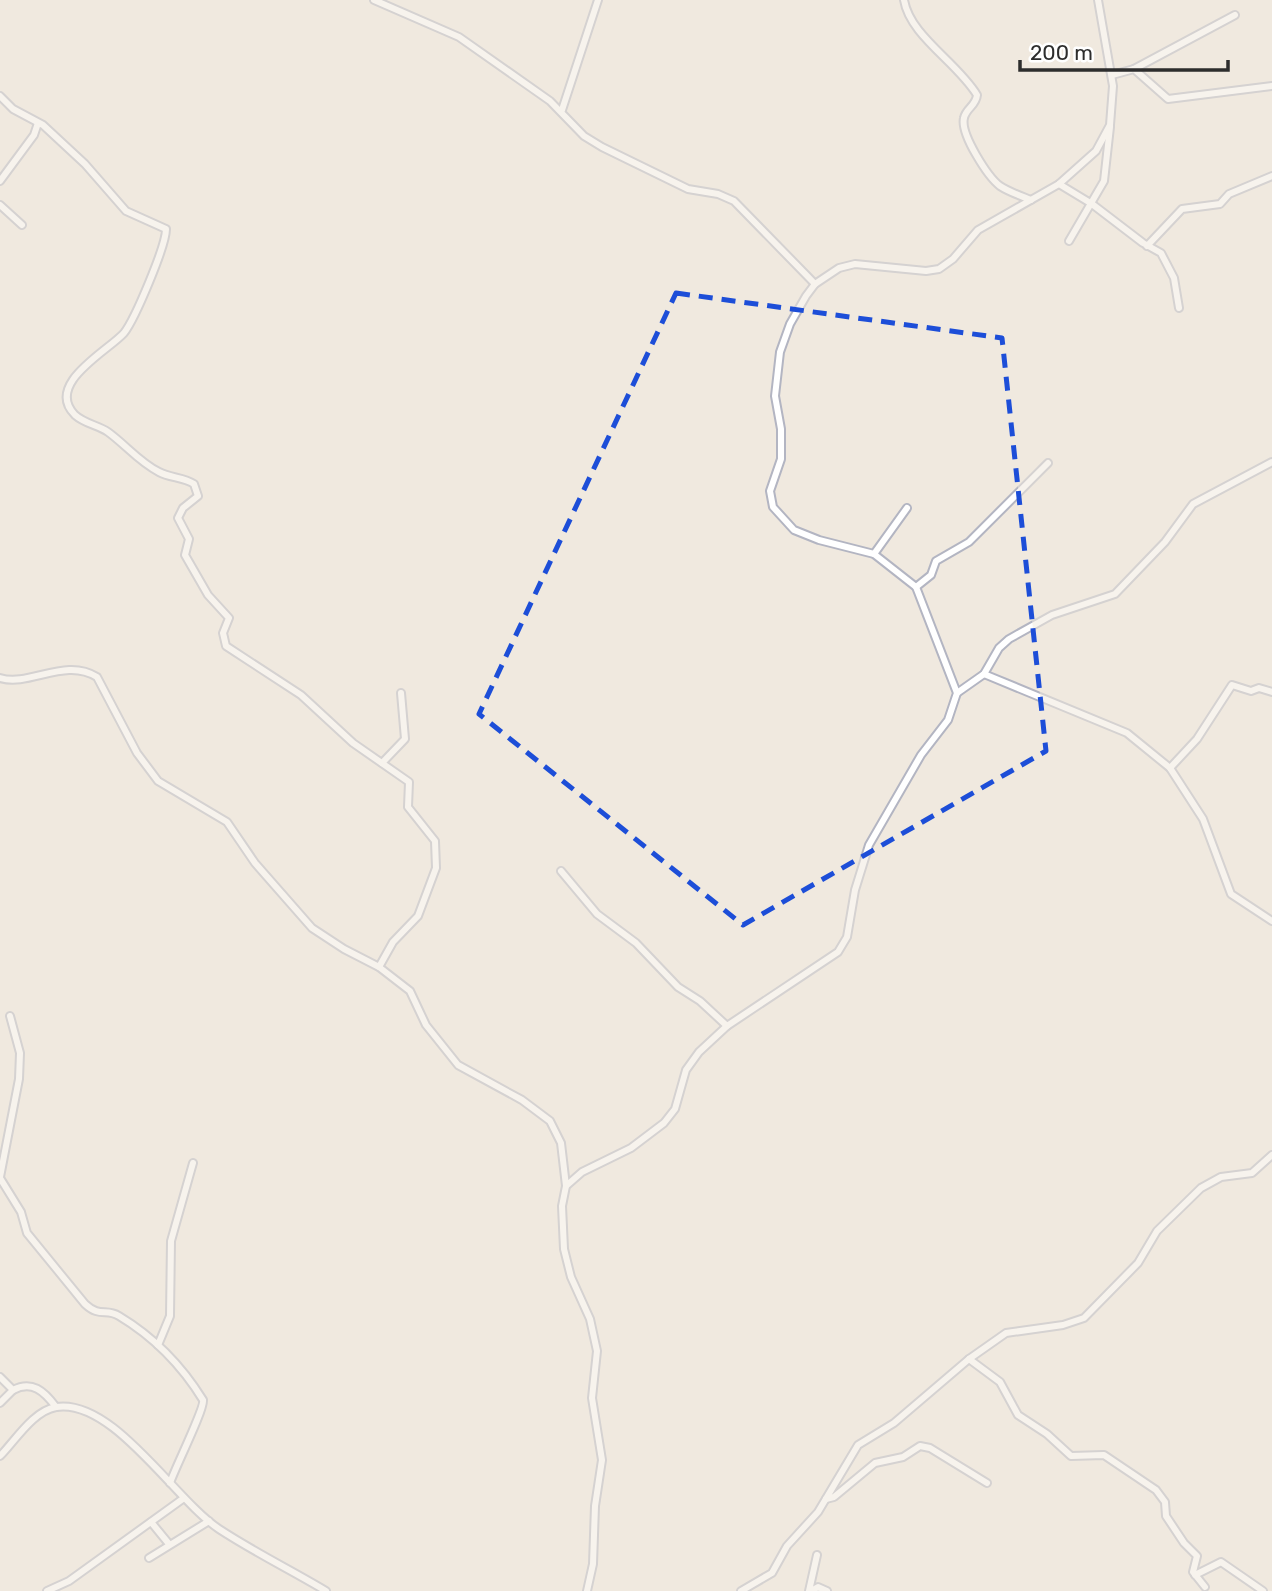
<svg xmlns="http://www.w3.org/2000/svg" width="1272" height="1591" viewBox="0 0 1272 1591" font-family="Rubik,sans-serif">
<style>
.lines{fill:none;stroke-linecap:round;stroke-linejoin:round}
.street-casing{stroke:#b3b5c2;stroke-width:10}
.street{stroke:#fff;stroke-width:6}
.marked{fill:none;stroke:#1d4ed8;stroke-width:5;stroke-dasharray:14 9;stroke-linejoin:round}
</style>
<rect width="100%" height="100%" fill="#f0e9df"/>
<g class="lines">
<g class="street-casing">
<g id="street">
<polyline points="374,0 459,37 550,101 584,136 602,147 688,189 718,194 734,201 815,284"/>
<path d="M 904,0 C 910,36 957,62 977,95 C 976,106 966,108 964,118 C 960,134 988,177 1000,186 C 1009,192 1021,196 1031,200"/>
<polyline points="1134,69 1235,15"/>
<polyline points="1112,75 1134,69 1168,99 1272,86"/>
<path d="M 0,96 L 13,109 L 43,125 L 85,164 L 126,211 L 166,229 C 166,246 135,319 124,333 C 108,351 44,384 75,415 C 85,424 98,425 108,432 C 126,445 139,462 159,472 C 170,478 184,477 194,484 L 198,496 L 183,508 L 178,518 L 189,539 L 185,555 L 208,595 L 229,618 L 223,633 L 226,646 L 301,695 L 353,743 L 409,782 L 408,807 L 435,841 L 436,868 L 418,916 L 393,942 L 379,967"/>
<polyline points="562,110 598,0"/>
<polyline points="0,181 34,135 38,123"/>
<polyline points="1059,184 1092,204 1143,243 1161,253 1174,278 1179,308"/>
<polyline points="0,205 22,225"/>
<polyline points="1069,241 1104,181 1110,127"/>
<polyline points="1147,246 1182,209 1220,204 1229,194 1272,176"/>
<polyline points="874,554 907,508"/>
<polyline points="916,587 931,575 936,561 969,542 1048,463"/>
<polyline points="984,674 1127,733 1170,768 1203,819 1231,894 1272,921"/>
<path d="M 0,678 C 30,687 65,657 97,677 L 137,753 L 158,781 L 227,822 L 255,863 L 312,928 L 344,949 L 379,967 L 410,991 L 426,1025 L 458,1065 L 522,1100 L 550,1121 L 561,1143 L 566,1186"/>
<polyline points="957,693 984,674 999,648 1009,639 1052,615 1115,594 1165,542 1193,504 1272,462"/>
<polyline points="382,763 405,739 401,693"/>
<polyline points="1170,768 1197,739 1232,685 1251,691 1259,688 1272,692"/>
<polyline points="561,871 597,914 636,943 678,987 700,1001 727,1026"/>
<polyline points="0,1177 19,1079 20,1053 10,1016"/>
<path d="M 0,1178 L 21,1212 L 27,1233 L 85,1304 C 100,1318 106,1308 119,1316 C 154,1337 182,1366 203,1400 C 205,1408 175,1468 170,1483"/>
<polyline points="158,1345 170,1316 171,1241 193,1163"/>
<polyline points="969,1359 1000,1382 1018,1415 1047,1434 1071,1456 1104,1455 1156,1490 1165,1502 1166,1516 1184,1543 1197,1556 1193,1572 1205,1587"/>
<path d="M 0,1377 L 13,1390 C 32,1380 44,1391 56,1407"/>
<polyline points="0,1403 13,1390"/>
<path d="M 0,1456 C 15,1441 33,1411 56,1407 C 113,1398 174,1499 219,1529 C 254,1552 291,1570 326,1591"/>
<polyline points="826,1499 834,1497 875,1463 903,1457 920,1446 930,1448 987,1483"/>
<polyline points="151,1522 169,1544"/>
<polyline points="149,1558 209,1521"/>
<polyline points="1195,1575 1221,1562 1263,1591"/>
<polyline points="47,1591 69,1581 184,1498"/>
<polyline points="587,1591 593,1564 595,1506 602,1460 592,1398 597,1351 590,1319 571,1277 564,1249 562,1206 566,1186 582,1172 631,1148 664,1123 675,1109 686,1070 699,1052 727,1026 838,952 847,937 855,890 869,845 921,755 948,720 957,693 916,587 874,554 819,540 794,530 773,507 770,491 781,459 781,429 775,396 780,352 790,324 806,296 815,284 839,268 855,264 926,271 939,269 953,259 978,230 1059,184 1096,151 1110,125 1113,86 1098,0"/>
<polyline points="741,1591 772,1573 787,1546 818,1512 858,1445 894,1423 969,1359 1006,1333 1063,1325 1084,1318 1138,1263 1157,1231 1201,1188 1221,1177 1252,1173 1272,1155"/>
<polyline points="809,1591 817,1555"/>
<polyline points="811,1591 818,1587 827,1591"/>
</g>
</g>
<use href="#street" class="street"/>
</g>
<path d="M0 0H1272V1591H0ZM 676,293 L 1002,338 L 1046,751 L 743,925 L 479,714 Z" fill="#f0e9df" fill-opacity=".55" fill-rule="evenodd"/>
<path class="marked" d="M 676,293 L 1002,338 L 1046,751 L 743,925 L 479,714 Z"/>
<path d="M1020 60v10h208v-10" fill="none" stroke="#2d2d2d" stroke-width="3.5"/>
<text x="1030" y="60" font-size="21" fill="#2d2d2d" stroke="#ffffff" stroke-width="5" paint-order="stroke">200 m</text>
</svg>
